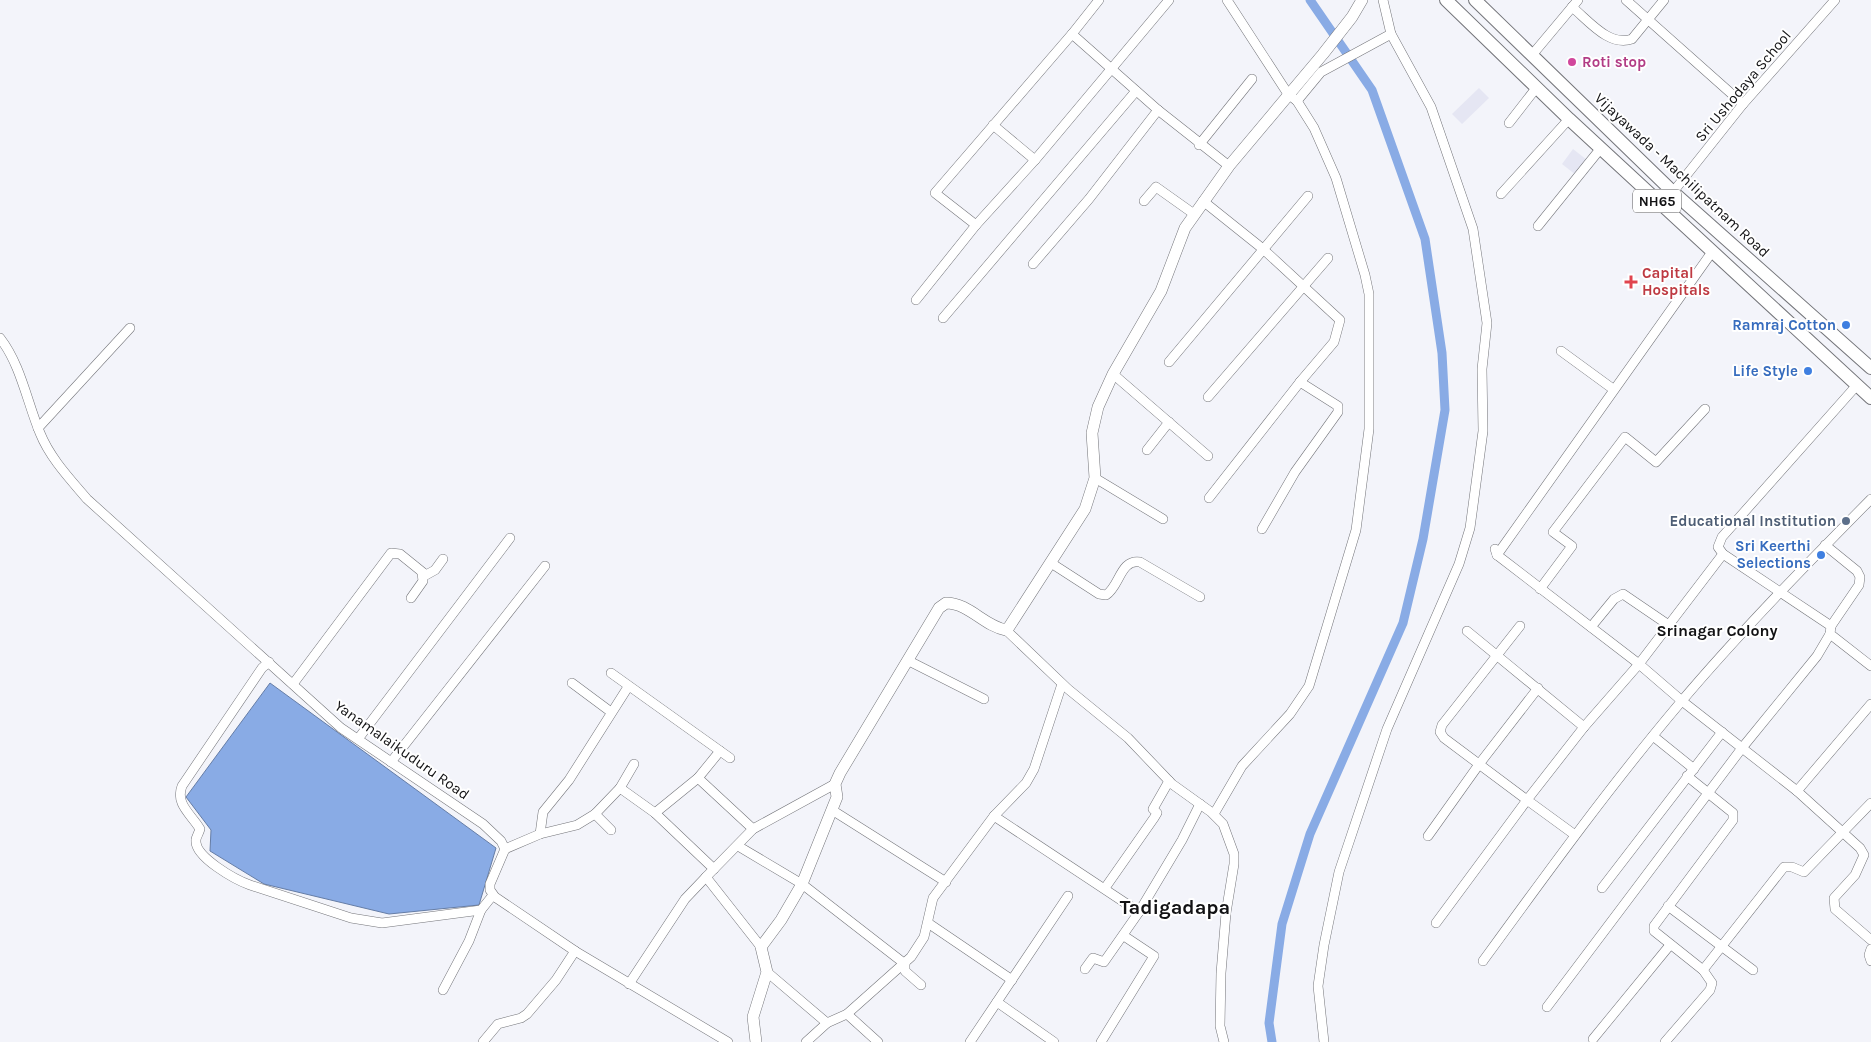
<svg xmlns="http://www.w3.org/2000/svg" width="1871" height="1042" viewBox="0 0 1871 1042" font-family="Karla,sans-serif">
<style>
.built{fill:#e5e6f3}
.water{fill:#89abe5;stroke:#657da6}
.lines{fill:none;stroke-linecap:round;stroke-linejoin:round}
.canal{stroke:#89abe5;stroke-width:9}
.minor-casing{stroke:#74757a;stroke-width:10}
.major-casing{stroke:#74757a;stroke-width:12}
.highway-casing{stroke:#74757a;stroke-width:14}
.minor{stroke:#fff;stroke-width:9}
.major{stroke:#fff;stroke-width:11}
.highway{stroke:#fff;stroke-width:12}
.hotel-dot{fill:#d1479c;stroke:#fff;stroke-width:2}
.health-dot{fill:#e0444e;stroke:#fff;stroke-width:2}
.shop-dot{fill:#3f7fe0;stroke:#fff;stroke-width:2}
.service-dot{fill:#5c6f8a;stroke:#fff;stroke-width:2}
.labels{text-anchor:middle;stroke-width:4;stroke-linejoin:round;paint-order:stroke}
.shield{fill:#fff;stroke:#59595a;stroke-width:1}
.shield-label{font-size:14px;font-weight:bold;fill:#121214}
.hotel-label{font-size:15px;font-weight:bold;fill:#b23c85;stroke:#fff;text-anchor:start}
.street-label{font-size:15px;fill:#121214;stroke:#fff}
.health-label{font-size:15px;font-weight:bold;fill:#be3a42;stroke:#fff;text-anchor:start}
.shop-label{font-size:15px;font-weight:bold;fill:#366cbe;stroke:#fff;text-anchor:end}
.service-label{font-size:15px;font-weight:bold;fill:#4e5e75;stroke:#fff;text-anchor:end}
.neighbourhood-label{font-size:16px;font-weight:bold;fill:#121214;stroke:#fff}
.district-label{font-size:20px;font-weight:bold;fill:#121214;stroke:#fff}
</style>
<rect width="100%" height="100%" fill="#f3f4fa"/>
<g class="built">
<polygon points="1479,88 1489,98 1462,124 1452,114"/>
<polygon points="1573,149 1587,160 1576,175 1562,164"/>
</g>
<polygon class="water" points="270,683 496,848 479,905 389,914 264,884 210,851 211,830 186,797"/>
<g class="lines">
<polyline class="canal" points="1272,1042 1269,1023 1282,924 1310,834 1403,623 1423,539 1445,410 1442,353 1425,239 1372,90 1310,0"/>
<g class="minor-casing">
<g id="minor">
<polyline points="1626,0 1743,104"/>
<path d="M 1572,7 C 1589,21 1609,47 1632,39 L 1664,0"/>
<polyline points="1072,34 1099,0"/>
<polyline points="1532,55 1578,0"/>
<polyline points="1297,101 1321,72 1391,34"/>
<polyline points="1509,123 1537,87"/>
<polyline points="993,125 1035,160"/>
<polyline points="1199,145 1252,79"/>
<polyline points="1673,192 1743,104 1835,0"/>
<polyline points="1501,194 1569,119"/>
<polyline points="1144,201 1156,187 1194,214"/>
<polyline points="1203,201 1263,249 1340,320 1334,342 1300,382 1209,498"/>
<polyline points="976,225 935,193 1072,34 1158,110 1229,166"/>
<polyline points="1538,226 1601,148"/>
<polyline points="1033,264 1089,199 1158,110"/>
<polyline points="916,300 976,225 1035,160 1169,0"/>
<polyline points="943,318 1136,91"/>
<path d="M 0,338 C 21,365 27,402 40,433 C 50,458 70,479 87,499 L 341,728 L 483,824 L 501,841 L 505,849 L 490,884 L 490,890 L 495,897 L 575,951 L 728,1042"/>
<polyline points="1561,351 1613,389"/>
<polyline points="1169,362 1308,196"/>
<polyline points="1113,374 1208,456"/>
<polyline points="1857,385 1722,537 1718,547 1723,554 1831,626 1830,634 1871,666"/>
<polyline points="1208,397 1328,258"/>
<polyline points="38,428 130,328"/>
<polyline points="1147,450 1169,422"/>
<polyline points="1095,478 1163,519"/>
<polyline points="1262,529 1295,472 1338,412 1338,406 1300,382"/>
<polyline points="1825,545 1857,571 1860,577 1859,585 1831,626"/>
<polyline points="1495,549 1497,555 1639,664 1682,701 1797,791 1860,848 1864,855 1855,875 1834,898 1835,909 1871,940"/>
<polyline points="1497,555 1712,252"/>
<path d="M 1051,563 L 1099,594 L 1106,595 C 1120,586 1120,559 1140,562 L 1200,597"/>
<polyline points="1540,589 1572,546 1553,532 1625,437 1656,462 1705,409"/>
<polyline points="411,598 423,581 422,573"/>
<polyline points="1591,627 1614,599 1623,594 1670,626"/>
<polyline points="1006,630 1068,689 1128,738 1172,784 1211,812 1223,824 1234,854 1234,864 1226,913 1221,973 1220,1026 1224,1042"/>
<polyline points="1467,631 1584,727"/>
<polyline points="909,661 984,699"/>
<path d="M 269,662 L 262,668 L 182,786 C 175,804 191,814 200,829 C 199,833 196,837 196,840 C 194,857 236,880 250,885 L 351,918 L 382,923 L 481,910 L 493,895"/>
<polyline points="611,673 730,758"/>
<polyline points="572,683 611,712"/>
<polyline points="293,684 391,553 400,554 426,575 435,570 443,559"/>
<polyline points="1653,736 1694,769"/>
<polyline points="358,739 510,538"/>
<polyline points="391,762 545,566"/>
<polyline points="698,778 753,829"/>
<polyline points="620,788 655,813 714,869"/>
<polyline points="1797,791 1871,704"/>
<polyline points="832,810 946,882"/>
<polyline points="655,813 698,778 720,751"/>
<polyline points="595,814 611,830"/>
<polyline points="1214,814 1242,766 1290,714 1309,686 1356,530 1369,429 1369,294 1365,275 1336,178 1314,128 1297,101 1288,94 1227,0"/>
<polyline points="994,816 1139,912"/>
<polyline points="540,834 543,812 569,780 628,687"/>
<polyline points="1575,835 1527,800 1584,727 1639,664 1723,554"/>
<polyline points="1428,836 1480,763 1538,688"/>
<polyline points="738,846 802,884 905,964 905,971 921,985"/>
<polyline points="505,849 540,834 577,825 595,814 620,788 634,764"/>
<polyline points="1105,888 1154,818 1157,813 1153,809 1169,781"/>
<polyline points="1602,888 1722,732"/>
<polyline points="1668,906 1753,970"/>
<polyline points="928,923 1012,980"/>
<polyline points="1436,923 1527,800 1444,738 1440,732 1442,725 1520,626"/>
<polyline points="761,947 706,877 753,829 835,784"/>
<polyline points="1871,949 1869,955 1871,961"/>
<path d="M 1483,961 C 1547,873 1610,786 1680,703 C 1740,632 1806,565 1871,499"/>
<polyline points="1085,969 1093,958 1104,962 1139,912 1182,840 1200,804"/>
<polyline points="1703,970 1784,867 1792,867 1804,872 1871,803"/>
<polyline points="767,972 827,1023"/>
<polyline points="629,984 685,899 706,877"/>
<polyline points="443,990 469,941 481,910"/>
<polyline points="997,1002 1054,1042"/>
<polyline points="1547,1007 1742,748 1817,656 1830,634"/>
<polyline points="847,1014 878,1042"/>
<polyline points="1593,1039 1670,945"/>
<polyline points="483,1042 498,1024 521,1018 527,1014 556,980 575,951"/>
<polyline points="806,1042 827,1023 847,1014 911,957 924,937 933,898 994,816 1026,783 1034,769 1062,684"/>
<polyline points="970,1042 1068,896"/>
<polyline points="1101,1042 1154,956 1124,936"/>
<polyline points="1324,1042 1318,986 1324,945 1339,872 1387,729 1459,564 1470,528 1483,431 1482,369 1487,323 1473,229 1431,107 1391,34 1383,0"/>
<polyline points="1665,1042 1710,990 1712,983 1703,970 1654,931 1654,926 1733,820 1733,813 1687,776"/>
</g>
</g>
<g class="major-casing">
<path id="major" d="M 756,1042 L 753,1017 L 767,972 L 761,947 L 781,920 L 802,884 L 837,797 L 835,784 L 840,773 L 939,608 L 946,603 C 969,603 984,626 1006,630 L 1009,627 L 1085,509 L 1095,478 L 1092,433 L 1098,407 L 1113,374 L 1161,291 L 1185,228 L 1229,166 L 1323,54 L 1352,17 L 1362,0"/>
</g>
<g class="highway-casing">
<g id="highway">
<polyline points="1446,0 1569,119 1871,398"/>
<polyline points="1475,0 1673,192 1871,368"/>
</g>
</g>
<use href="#minor" class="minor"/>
<use href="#major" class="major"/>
<use href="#highway" class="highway"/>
</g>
<circle class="hotel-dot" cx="1572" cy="62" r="5"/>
<path class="health-dot" d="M1628.5 274.5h5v5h5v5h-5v5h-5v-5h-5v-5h5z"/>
<g class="shop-dot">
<circle cx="1846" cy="325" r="5"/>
<circle cx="1808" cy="371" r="5"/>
<circle cx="1821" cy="555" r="5"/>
</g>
<circle class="service-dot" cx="1846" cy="521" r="5"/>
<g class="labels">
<rect class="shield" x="1633" y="189.5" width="48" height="23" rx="4"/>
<g class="shield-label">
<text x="1657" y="206">NH65</text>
</g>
<g class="hotel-label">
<text x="1582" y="67">Roti stop</text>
</g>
<g class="street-label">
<text transform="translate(1743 86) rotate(-50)" y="5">Sri Ushodaya School</text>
<text transform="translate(1682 175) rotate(43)" y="5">Vijayawada - Machilipatnam Road</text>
<text transform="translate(402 750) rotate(35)" y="5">Yanamalaikuduru Road</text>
</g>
<g class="health-label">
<text x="1642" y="278">Capital<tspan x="1642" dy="17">Hospitals</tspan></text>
</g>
<g class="shop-label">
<text x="1836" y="330">Ramraj Cotton</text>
<text x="1798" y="376">Life Style</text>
<text x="1811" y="551">Sri Keerthi<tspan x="1811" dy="17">Selections</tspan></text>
</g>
<g class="service-label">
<text x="1836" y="526">Educational Institution</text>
</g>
<g class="neighbourhood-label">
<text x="1717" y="636">Srinagar Colony</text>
</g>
<g class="district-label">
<text x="1175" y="914">Tadigadapa</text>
</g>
</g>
</svg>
